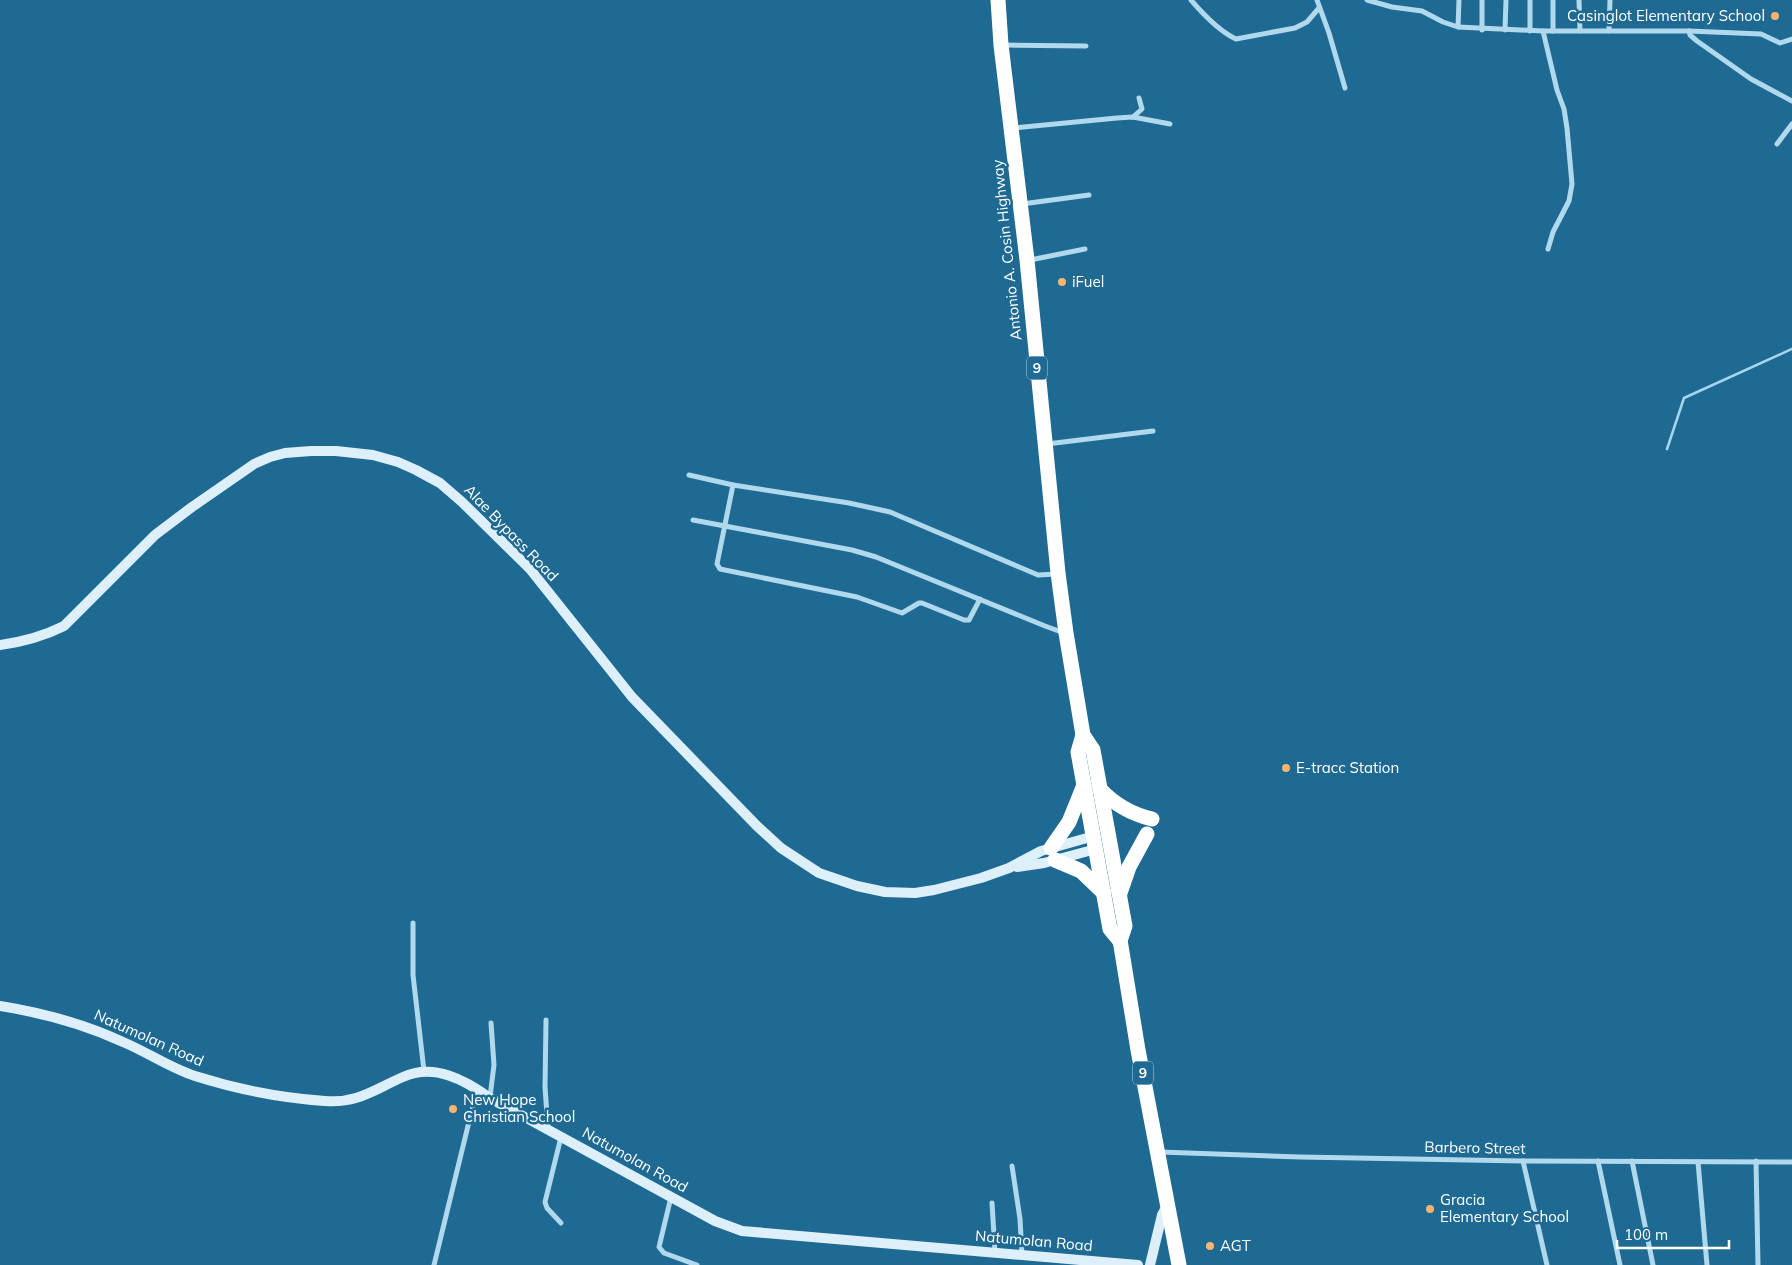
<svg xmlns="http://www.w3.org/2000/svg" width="1792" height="1265" viewBox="0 0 1792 1265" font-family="Mulish,sans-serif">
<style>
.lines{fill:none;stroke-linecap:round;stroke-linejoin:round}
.stream{stroke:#a4d7ef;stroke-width:2.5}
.street{stroke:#b0d9ee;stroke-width:5}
.secondary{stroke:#ddf0fa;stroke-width:10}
.highway{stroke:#fff;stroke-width:15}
.poi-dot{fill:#fcb570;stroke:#1f6a92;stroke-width:2}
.labels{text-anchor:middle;stroke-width:5;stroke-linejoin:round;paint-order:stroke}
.shield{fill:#1f6a92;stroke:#bcd2de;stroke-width:1}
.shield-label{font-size:14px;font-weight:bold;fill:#fff}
.poi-label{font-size:15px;fill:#fff;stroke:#1f6a92;text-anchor:start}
.street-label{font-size:15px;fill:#fff;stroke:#1f6a92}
</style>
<rect width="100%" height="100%" fill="#1f6a92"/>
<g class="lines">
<polyline class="stream" points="1667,449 1684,398 1792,349"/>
<g class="street">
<path d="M 1191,0 C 1203,14 1219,31 1236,39 L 1295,28 L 1307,22 L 1319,8"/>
<polyline points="1317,0 1329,33 1345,88"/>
<polyline points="1367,0 1392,7 1422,11 1443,22 1458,27 1543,31 1689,31 1761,34 1780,43 1792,39"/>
<polyline points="1579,0 1580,31"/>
<polyline points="1458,27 1459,0"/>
<polyline points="1482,30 1482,0"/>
<polyline points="1505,30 1506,0"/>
<polyline points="1530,31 1530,0"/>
<polyline points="1543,31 1557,90 1564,109 1567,128 1572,184 1569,201 1553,232 1548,249"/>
<polyline points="1553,31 1553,0"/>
<polyline points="1609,31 1610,0"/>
<polyline points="1689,31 1690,35 1697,41 1751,79 1792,101"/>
<polyline points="1004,45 1086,46"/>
<polyline points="1133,117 1142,109 1139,98"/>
<polyline points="1014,128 1117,118 1133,117 1170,124"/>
<polyline points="1777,144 1792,124"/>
<polyline points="1022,204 1089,195"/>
<polyline points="1030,260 1085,249"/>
<polyline points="1047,444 1153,431"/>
<polyline points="689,475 733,485 849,503 890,512 1038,575 1057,574"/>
<polyline points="733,485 717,564 720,569 857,597 902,613 919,603 922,603 964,620 969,620 980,599"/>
<polyline points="693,520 852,550 876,557 1045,626 1064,633"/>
<polyline points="413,923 413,975 424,1071"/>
<polyline points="546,1020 545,1087 548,1129"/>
<polyline points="490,1097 494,1065 491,1023"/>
<polyline points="1160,1152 1300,1157 1523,1161 1792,1162"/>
<polyline points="1523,1161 1547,1265"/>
<polyline points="1598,1161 1620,1265"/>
<polyline points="1632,1161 1653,1265"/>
<polyline points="1756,1161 1758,1265"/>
<polyline points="1698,1162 1707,1265"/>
<polyline points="1012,1166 1020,1219 1022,1255"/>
<polyline points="671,1197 659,1247 664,1253 697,1265"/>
<polyline points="992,1203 995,1252"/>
<polyline points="561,1223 547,1208 545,1202 561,1137"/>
<polyline points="434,1265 477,1089"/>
</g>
<g class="secondary">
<path d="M 0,645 C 22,642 44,636 64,626 L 155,535 L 192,507 L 254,464 L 270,457 L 285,453 L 311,451 L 336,451 L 373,455 L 398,462 L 416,470 L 440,483 L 462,502 L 530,569 L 632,697 L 757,826 L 781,848 L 819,873 L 857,886 L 885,892 L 915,893 L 934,890 L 981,878 L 1009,868 L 1041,851 L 1094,836"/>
<polyline points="1017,867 1044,863 1096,849"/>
<path d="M 0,1006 C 44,1013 82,1023 123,1042 C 147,1052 170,1068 195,1076 C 236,1089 281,1098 325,1101 C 357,1104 375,1089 403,1077 C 434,1063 465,1080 490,1098 L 715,1221 L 742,1231 L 1138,1265"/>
<polyline points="1150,1265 1162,1215 1168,1204"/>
</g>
<g class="highway">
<polyline points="998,0 1001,45 1027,260 1058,573 1066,633 1083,735 1093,750 1125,926 1120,941 1121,946 1138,1050 1179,1265"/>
<polyline points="1083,735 1078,752 1110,929 1120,941"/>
<path d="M 1100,789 C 1114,804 1131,814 1152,819"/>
<polyline points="1051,848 1069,822 1084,785"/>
<polyline points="1055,860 1081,871 1104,893"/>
<polyline points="1120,893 1129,867 1147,834"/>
</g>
</g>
<g class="poi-dot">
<circle cx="1775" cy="16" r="5"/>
<circle cx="1062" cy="282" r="5"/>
<circle cx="1286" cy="768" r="5"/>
<circle cx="453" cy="1109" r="5"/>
<circle cx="1430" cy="1209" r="5"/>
<circle cx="1210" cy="1246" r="5"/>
</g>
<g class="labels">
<g class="shield">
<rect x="1027" y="356.5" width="20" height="23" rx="4"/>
<rect x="1133" y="1061.5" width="20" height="23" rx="4"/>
</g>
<g class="shield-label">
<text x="1037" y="373">9</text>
<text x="1143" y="1078">9</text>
</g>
<g class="poi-label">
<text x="1765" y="21" text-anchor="end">Casinglot Elementary School</text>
<text x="1072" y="287">iFuel</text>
<text x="1296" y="773">E-tracc Station</text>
<text x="463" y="1105">New Hope<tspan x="463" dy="17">Christian School</tspan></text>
<text x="1440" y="1205">Gracia<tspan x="1440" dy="17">Elementary School</tspan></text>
<text x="1220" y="1251">AGT</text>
</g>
<g class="street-label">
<text transform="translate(1007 250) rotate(-96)" y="5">Antonio A. Cosin Highway</text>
<text transform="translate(511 533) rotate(46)" y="5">Alae Bypass Road</text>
<text transform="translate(149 1038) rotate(24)" y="5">Natumolan Road</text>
<text transform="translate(1475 1148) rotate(1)" y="5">Barbero Street</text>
<text transform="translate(635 1160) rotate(29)" y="5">Natumolan Road</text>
<text transform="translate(1034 1241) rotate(5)" y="5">Natumolan Road</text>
</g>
</g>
<path d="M1617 1240v8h112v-8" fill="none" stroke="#ffffff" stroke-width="2.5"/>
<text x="1624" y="1240" font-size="15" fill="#ffffff" stroke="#1f6a92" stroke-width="4" paint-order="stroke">100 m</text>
</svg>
